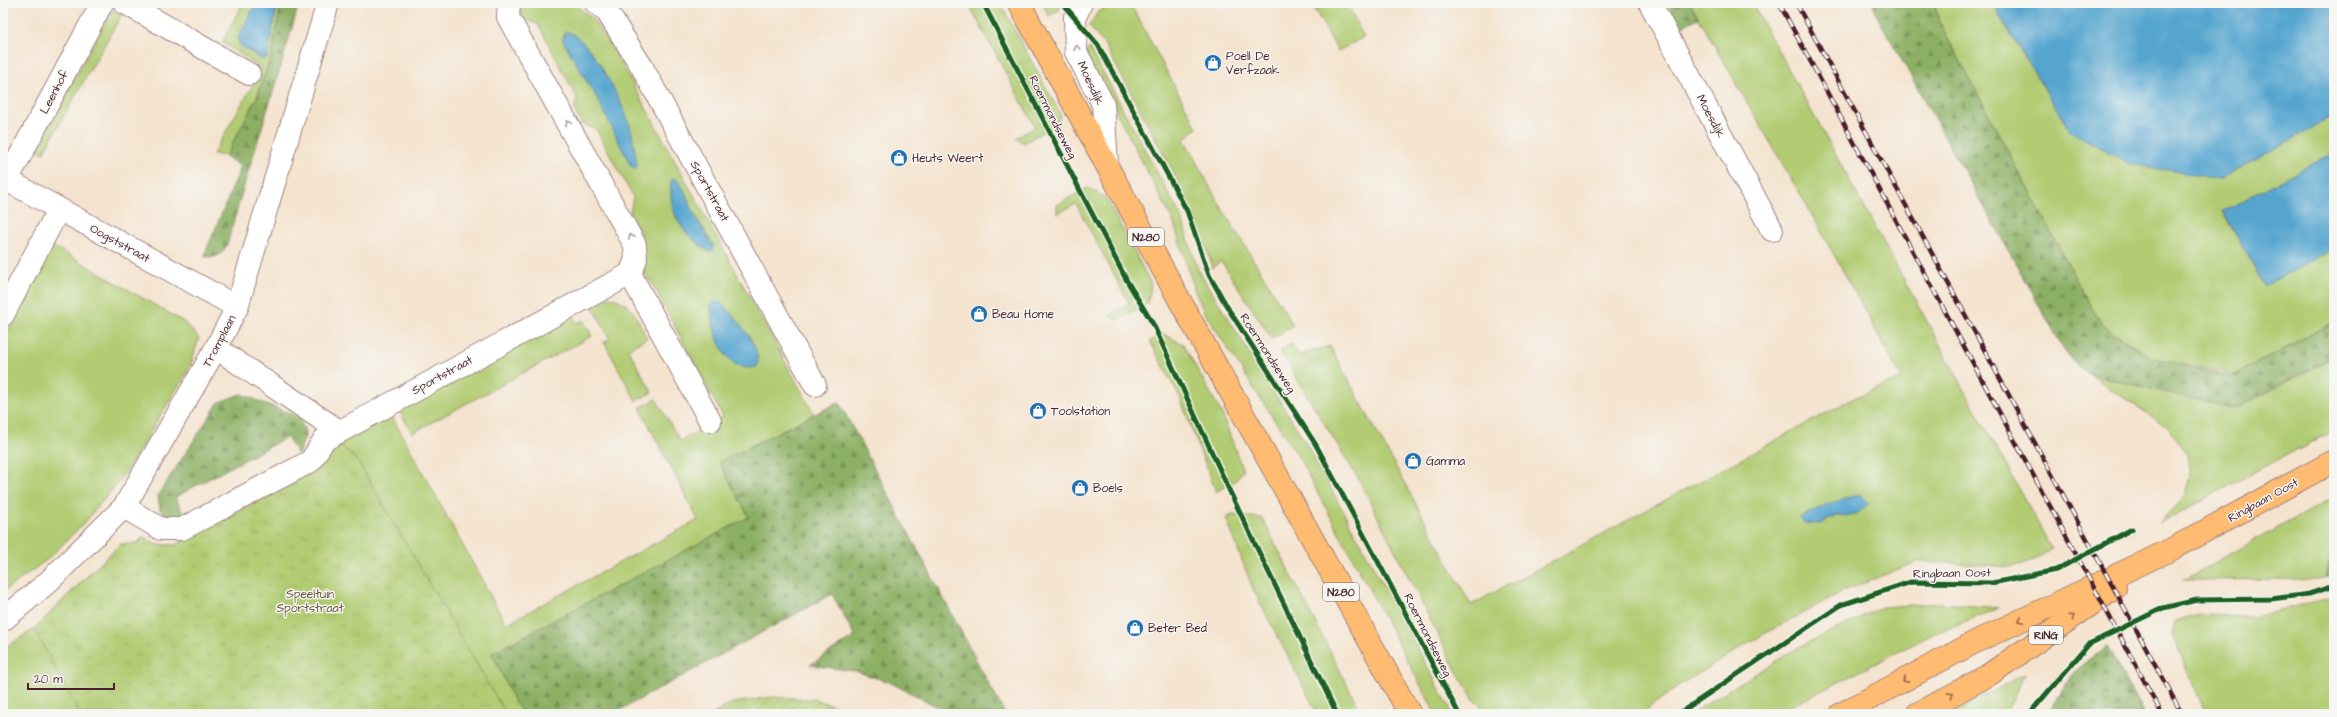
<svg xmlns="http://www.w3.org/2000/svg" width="2337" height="717" viewBox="0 0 2337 717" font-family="'Architects Daughter',sans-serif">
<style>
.grass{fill:#b1cc72;stroke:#7e764e;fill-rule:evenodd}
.forest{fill:url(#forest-firs);stroke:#6b6848}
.park{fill:url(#park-tufts);stroke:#7e764e}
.garden{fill:url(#garden-furrows);stroke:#7e764e}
.water{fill:#54a5cf;stroke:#4f627d}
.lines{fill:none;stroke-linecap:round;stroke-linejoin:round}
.minor-casing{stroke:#9f817c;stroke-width:24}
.primary-casing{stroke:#9f817c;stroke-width:24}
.minor{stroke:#fff;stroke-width:22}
.primary{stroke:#ffbb71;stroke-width:22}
.rail-casing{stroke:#4a1f2b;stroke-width:4.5}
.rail{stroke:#f6f6f2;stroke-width:3;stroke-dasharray:9;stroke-linecap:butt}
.cycleway-casing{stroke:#f6f6f2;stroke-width:8}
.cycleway{stroke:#1b5e20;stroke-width:5}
.oneway{stroke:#ae9aa0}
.oneway2{stroke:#9b654a}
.labels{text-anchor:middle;stroke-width:3;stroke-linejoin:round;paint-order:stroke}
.shield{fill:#f6f6f2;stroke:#7e6067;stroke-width:1}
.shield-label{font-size:11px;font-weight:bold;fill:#4a1f2b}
.poi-label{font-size:12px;fill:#4a1f2b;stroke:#f6f6f2;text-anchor:start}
.street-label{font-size:12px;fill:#4a1f2b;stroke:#f6f6f2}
.park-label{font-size:12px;fill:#695340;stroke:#f6f6f2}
</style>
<defs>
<pattern id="forest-firs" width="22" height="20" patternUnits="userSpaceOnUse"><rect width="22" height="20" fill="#8cb064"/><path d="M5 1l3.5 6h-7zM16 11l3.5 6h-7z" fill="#748f53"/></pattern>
<pattern id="park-tufts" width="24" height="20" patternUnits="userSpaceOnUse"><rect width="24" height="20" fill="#b1cc72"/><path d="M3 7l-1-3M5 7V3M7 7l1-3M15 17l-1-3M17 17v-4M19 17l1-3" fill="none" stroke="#9aaf63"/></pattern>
<pattern id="garden-furrows" width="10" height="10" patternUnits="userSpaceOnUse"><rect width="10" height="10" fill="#b1cc72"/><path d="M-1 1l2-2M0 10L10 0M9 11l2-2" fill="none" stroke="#9aaf63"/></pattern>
</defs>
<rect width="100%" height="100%" fill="#f6f6f2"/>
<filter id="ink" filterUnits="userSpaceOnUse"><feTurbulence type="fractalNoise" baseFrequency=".025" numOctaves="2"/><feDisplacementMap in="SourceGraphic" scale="8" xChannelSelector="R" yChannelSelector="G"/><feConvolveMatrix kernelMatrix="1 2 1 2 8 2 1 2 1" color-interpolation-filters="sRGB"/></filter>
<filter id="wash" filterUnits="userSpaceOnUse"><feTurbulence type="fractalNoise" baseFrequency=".012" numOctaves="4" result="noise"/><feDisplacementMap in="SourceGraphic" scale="16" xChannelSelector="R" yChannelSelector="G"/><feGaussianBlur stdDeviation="0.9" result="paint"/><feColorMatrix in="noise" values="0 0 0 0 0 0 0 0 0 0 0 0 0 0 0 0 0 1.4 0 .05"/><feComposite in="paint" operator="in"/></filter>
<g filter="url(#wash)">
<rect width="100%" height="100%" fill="#f4e3ce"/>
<g class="grass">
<polygon points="243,3 256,3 238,38 240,45 261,59 267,58 278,3 281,3 272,54 257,97 226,156 213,154 262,69 222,42"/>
<path d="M 519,3 L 572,3 L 591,17 L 614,50 L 814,414 L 719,462 L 749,517 L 492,653 L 515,703 L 524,714 L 3,714 L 3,667 L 6,647 L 34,629 L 120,544 L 139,543 L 143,537 L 157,545 L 175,545 L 309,474 L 338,443 L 390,413 L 506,624 L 698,520 L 640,408 L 656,399 L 680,441 L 723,417 L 653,285 L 642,271 L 642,237 L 630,212 L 633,197 L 596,129 L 582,124 L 574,110 L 577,98 L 538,24 L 524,19 L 519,10 ZM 572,33 L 607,75 L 631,166 L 598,99 L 563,41 L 563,34 ZM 683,188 L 696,218 L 705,231 L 672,206 ZM 711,305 L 749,338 L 758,362 L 725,354 L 714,329 Z"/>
<polygon points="968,3 1000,3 1061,115 1055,125 1024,143 1016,138 1035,127"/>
<polygon points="1042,3 1062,3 1059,10 1049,16"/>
<path d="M 1115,3 L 1130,3 L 1197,128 L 1184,139 L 1217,200 L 1293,325 L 1272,339 L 1221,261 L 1213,268 C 1188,189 1143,118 1105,45 L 1089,26 L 1098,12 Z"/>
<polygon points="1311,3 1346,3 1364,37 1338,51"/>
<path d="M 1690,3 L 1752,3 L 2052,549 L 2034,560 L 2013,567 L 1919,561 L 1844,591 L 1764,634 L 1678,686 L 1641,714 L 1488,714 L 1475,701 L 1457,672 L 1359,480 L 1280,351 L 1291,344 L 1299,355 L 1330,346 L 1471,605 L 1854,398 L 1902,378 L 1816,222 ZM 1859,494 L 1856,515 L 1836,516 L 1820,524 Z"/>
<polygon points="1934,3 1995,3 2000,17 2070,130 2221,179 2334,116 2334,152 2223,212 2264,286 2334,248 2334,322 2234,375 2153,358 2114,334 2101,323 2087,300 1939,21"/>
<polygon points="113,9 122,14 43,153 35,148"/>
<polygon points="1090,48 1181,217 1198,270 1309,448 1453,714 1436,714 1298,456 1204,312 1195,291 1173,221 1085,52"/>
<polygon points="1087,188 1106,198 1151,284 1148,303 1117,320 1109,315 1129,303 1076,204 1057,214 1057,205"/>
<polygon points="51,245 184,322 199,338 190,367 125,474 86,521 48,559 3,592 3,340"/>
<path d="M 607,297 C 633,301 636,317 647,338 L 628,349 L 652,392 L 636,401 L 604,342 L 610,339 L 592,305 Z"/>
<polygon points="572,315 577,323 583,320 592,336 412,433 398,409"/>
<polygon points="1163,334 1183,344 1222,414 1243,471 1236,480 1216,492 1180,398 1150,341"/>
<polygon points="2334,357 2334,430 2159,523 2185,496 2190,474 2187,453 2169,428 2087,373 2235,409"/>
<polygon points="2334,497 2334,550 2331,554 2326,579 2183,580"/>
<polygon points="1232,515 1262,518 1362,714 1318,714 1316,711 1253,589 1226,518"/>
<polygon points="2334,597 2334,714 2206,714 2172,634 2175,621 2199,614 2255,616"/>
<polygon points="1940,603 1999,608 1933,634 1776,714 1692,714 1712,700 1801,646 1882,607"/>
<polygon points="2025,674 2005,714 1952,714"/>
</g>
<g class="forest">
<path d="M 281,3 L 299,3 C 277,84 249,164 227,245 C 220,256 217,259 204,256 L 241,167 L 226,156 L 257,97 L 272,54 Z"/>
<polygon points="1667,3 1690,3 1698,18 1680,27"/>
<polygon points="1873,3 1934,3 1939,21 2087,300 2101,323 2114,334 2153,358 2231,377 2334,322 2334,356 2235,409 2087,373 2067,355 1876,14"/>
<polygon points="241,394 299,417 306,434 298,455 287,437 175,497 184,515 172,519 160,510 158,495 219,402"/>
<polygon points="839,402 1005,714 943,714 940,708 889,682 855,671 810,665 855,636 832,594 613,714 524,714 515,703 492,653 749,517 719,462"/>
<polygon points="2334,550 2334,576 2326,579 2331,554"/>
<polygon points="2107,646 2144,714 2048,714 2073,673"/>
</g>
<polygon class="park" points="338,443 357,460 506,714 80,714 34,629 120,544 139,543 143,537 157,545 175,545 309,474"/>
<polygon class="garden" points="771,697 815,699 858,714 712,714 733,703"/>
<g class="water">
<polygon points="256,3 278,3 267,58 261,59 240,45 238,38"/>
<polygon points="1995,3 2334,3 2334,116 2221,179 2130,164 2070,131 2000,16"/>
<path d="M 565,31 C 591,37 617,94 627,117 C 633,132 635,150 637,166 L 635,170 L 631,166 L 598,100 L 563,41 Z"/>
<polygon points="2334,152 2334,248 2264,286 2223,211"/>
<path d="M 673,178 L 677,180 L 683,188 L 696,218 L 713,245 L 713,250 L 710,252 C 689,239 673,222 671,197 C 671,190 669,184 673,178 Z"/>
<path d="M 713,302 L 719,302 C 734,314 763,347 757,367 C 723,375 712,329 711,305 Z"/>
<polygon points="1860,494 1869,503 1856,515 1836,516 1820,524 1804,523 1799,518 1828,504"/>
</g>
</g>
<g filter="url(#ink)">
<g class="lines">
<g class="minor-casing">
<g id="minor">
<polyline points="125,3 249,74"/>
<polyline points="509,3 508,17 635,245 636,259 630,274"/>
<polyline points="596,3 606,10 642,67 815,385"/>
<polyline points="1081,3 1075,17 1076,52 1103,104 1107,164"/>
<polyline points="1650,3 1772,230"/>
<polyline points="3,178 237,307"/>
<polyline points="7,180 102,3"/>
<polyline points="3,315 59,209"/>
<polyline points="216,348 339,431"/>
<polyline points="124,507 161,529 182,529 311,461 324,440 630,274 710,421"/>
<polyline points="3,620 48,582 124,507 216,348 237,307 328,3"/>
</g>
</g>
<g class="primary-casing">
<g id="primary">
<polyline points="1019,3 1185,310 1410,714"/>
<polyline points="1841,714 1977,641 2170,550 2334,461"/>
<polyline points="1917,714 1987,676 2115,588"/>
</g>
</g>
<use href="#minor" class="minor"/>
<use href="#primary" class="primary"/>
<g class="rail-casing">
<g id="rail">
<polyline points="1779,3 2162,714"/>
<polyline points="1796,3 2182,714"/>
</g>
</g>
<use href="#rail" class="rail"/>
<g class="cycleway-casing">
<g id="cycleway">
<polyline points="983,3 1127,281 1153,324 1231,494 1337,714"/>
<polyline points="1062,3 1098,45 1187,211 1209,275 1229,310 1316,445 1459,714"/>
<polyline points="1678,714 1841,605 1911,582 1992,583 2056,570 2132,529"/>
<polyline points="2029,714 2089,644 2163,608 2197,600 2271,599 2309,594 2334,586"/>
</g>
</g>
<use href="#cycleway" class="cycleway"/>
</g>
<defs><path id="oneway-chevron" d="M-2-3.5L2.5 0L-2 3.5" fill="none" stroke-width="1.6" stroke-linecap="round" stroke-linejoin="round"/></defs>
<g class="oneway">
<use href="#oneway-chevron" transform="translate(1077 48) rotate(-98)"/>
<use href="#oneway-chevron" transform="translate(568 123) rotate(-119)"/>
<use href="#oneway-chevron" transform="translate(631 237) rotate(-115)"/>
</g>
<g class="oneway2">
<use href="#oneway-chevron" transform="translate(2072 617) rotate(-34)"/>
<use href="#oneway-chevron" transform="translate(2021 620) rotate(155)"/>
<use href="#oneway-chevron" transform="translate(1905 680) rotate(152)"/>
<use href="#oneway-chevron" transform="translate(1951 695) rotate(-29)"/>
</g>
</g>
<defs>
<g id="shop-disc" transform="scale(0.9)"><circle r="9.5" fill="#1f6fb2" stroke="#f6f6f2"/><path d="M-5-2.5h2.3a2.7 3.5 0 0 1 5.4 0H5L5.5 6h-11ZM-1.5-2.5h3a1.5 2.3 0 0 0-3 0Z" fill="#fff"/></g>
</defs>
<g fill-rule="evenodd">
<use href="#shop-disc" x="1213" y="63"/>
<use href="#shop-disc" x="899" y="158"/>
<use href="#shop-disc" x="979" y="314"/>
<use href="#shop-disc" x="1038" y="411"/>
<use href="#shop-disc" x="1413" y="461"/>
<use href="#shop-disc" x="1080" y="488"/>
<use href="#shop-disc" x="1135" y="628"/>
</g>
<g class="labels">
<g class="shield">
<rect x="1128" y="228" width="36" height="18" rx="3"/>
<rect x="1323" y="583" width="36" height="18" rx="3"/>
<rect x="2029" y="626" width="34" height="18" rx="3"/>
</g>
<g class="shield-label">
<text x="1146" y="241">N280</text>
<text x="1341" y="596">N280</text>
<text x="2046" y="639">RING</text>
</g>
<g class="poi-label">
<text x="1226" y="60">Poell De<tspan x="1226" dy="14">Verfzaak</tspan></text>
<text x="912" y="162">Heuts Weert</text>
<text x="992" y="318">Beau Home</text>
<text x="1051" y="415">Toolstation</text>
<text x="1426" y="465">Gamma</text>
<text x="1093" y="492">Boels</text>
<text x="1148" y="632">Beter Bed</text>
</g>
<g class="street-label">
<text transform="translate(1091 83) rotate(65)" y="4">Moesdijk</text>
<text transform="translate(54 92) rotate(-62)" y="4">Leenhof</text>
<text transform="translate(1711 116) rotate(62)" y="4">Moesdijk</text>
<text transform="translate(1053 117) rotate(63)" y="4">Roermondseweg</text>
<text transform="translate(710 191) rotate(61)" y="4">Sportstraat</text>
<text transform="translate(120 243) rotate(29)" y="4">Oogststraat</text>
<text transform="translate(219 341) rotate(-62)" y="4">Tromplaan</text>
<text transform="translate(1268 353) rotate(57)" y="4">Roermondseweg</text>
<text transform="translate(442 375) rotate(-29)" y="4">Sportstraat</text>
<text transform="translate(2263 500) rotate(-29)" y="4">Ringbaan Oost</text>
<text transform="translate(1952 573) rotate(-1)" y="4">Ringbaan Oost</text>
<text transform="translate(1428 635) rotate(63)" y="4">Roermondseweg</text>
</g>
<g class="park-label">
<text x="310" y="598">Speeltuin<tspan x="310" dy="14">Sportstraat</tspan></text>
</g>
</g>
<rect width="2337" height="717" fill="none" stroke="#f6f6f2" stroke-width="16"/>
<path d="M28 683v6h86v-6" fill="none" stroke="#4a1f2b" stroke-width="2"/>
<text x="34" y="683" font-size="12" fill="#4a1f2b" stroke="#f6f6f2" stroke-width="3" paint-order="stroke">20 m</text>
</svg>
